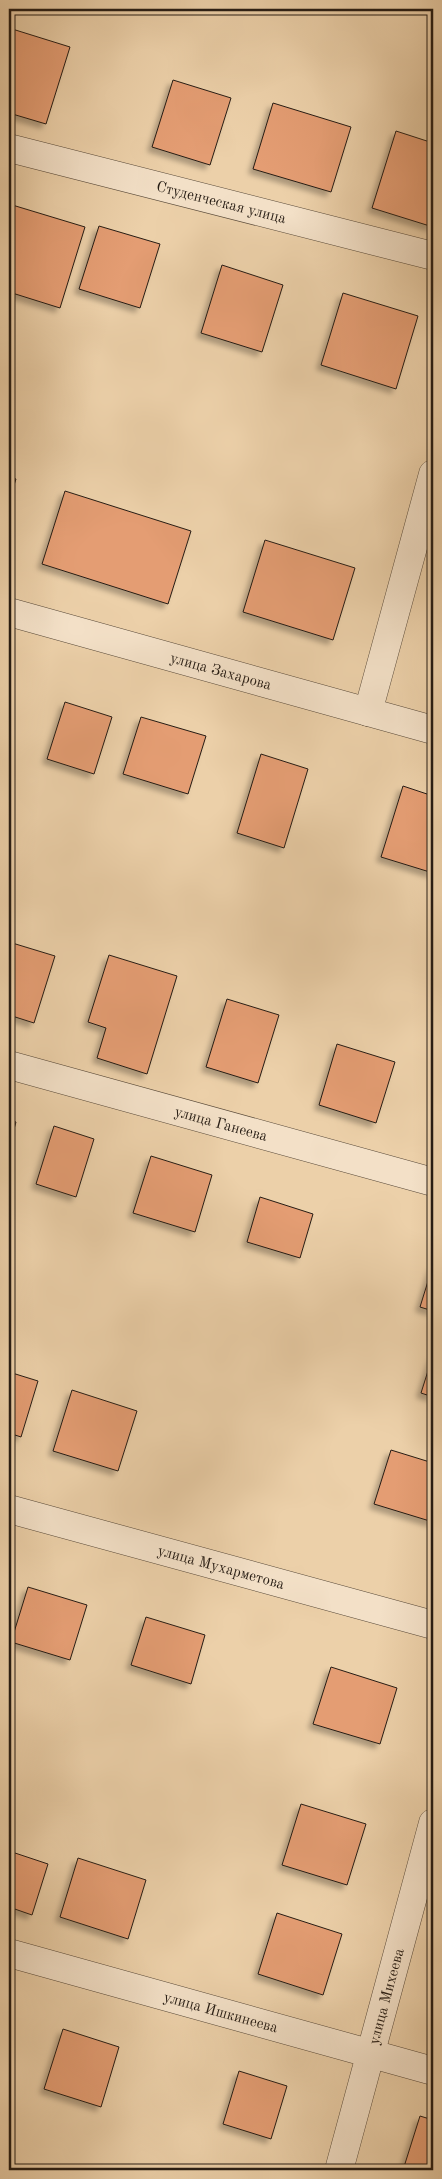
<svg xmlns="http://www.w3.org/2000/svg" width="442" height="2179" viewBox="0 0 442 2179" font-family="'Old Standard TT',serif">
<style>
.building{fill:#e49d73;stroke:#261c14;filter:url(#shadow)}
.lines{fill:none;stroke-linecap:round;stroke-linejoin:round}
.minor-casing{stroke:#584939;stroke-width:29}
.minor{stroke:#f3e0c7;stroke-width:28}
.labels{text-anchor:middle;stroke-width:4;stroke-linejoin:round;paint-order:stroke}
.street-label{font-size:15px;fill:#261c14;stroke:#f3e0c7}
</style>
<defs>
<filter id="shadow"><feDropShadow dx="-4.5" dy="4.5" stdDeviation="2.5" flood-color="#0004"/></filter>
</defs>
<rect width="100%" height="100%" fill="#ecd0a9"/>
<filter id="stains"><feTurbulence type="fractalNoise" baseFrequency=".004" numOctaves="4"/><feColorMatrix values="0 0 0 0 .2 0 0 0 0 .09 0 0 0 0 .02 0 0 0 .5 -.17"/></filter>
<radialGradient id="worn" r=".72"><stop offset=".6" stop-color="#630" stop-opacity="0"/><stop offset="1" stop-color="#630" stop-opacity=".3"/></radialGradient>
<g class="building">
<polygon points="9,28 70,47 46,124 9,113"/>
<polygon points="173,80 231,98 210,165 152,147"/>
<polygon points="273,103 351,127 331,192 253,169"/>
<polygon points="396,131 433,143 433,227 372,208"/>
<polygon points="9,204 85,227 60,308 9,292"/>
<polygon points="99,226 160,244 140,308 79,289"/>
<polygon points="222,265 283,285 262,352 201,333"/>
<polygon points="343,293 418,316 396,389 321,365"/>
<polygon points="9,477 16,479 9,501"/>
<polygon points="65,491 191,531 168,604 42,564"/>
<polygon points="265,540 355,568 333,640 243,612"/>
<polygon points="65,702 112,717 94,774 47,759"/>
<polygon points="141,717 206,736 188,794 123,774"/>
<polygon points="261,754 308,769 284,848 237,833"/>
<polygon points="403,786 433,796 433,873 381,857"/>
<polygon points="9,942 55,956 34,1023 9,1015"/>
<polygon points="109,955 177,976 147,1074 97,1058 106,1028 88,1022"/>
<polygon points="227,999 279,1015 258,1083 206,1067"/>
<polygon points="337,1044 395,1062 376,1123 319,1105"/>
<polygon points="9,1120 16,1122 9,1147"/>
<polygon points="54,1126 94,1139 76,1197 36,1184"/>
<polygon points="151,1156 212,1175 195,1232 133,1213"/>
<polygon points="260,1197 313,1214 300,1258 247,1242"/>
<polygon points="433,1265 433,1311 420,1307"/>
<polygon points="433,1355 433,1397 421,1393"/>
<polygon points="9,1372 38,1381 21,1437 9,1433"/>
<polygon points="72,1390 137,1411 118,1471 53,1451"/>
<polygon points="391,1450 433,1463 433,1522 374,1504"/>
<polygon points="28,1587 87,1605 70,1660 11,1642"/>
<polygon points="146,1617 205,1635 191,1684 131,1665"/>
<polygon points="331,1667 397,1688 380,1744 313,1724"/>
<polygon points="301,1804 366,1824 347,1885 282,1865"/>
<polygon points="9,1851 48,1864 32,1915 9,1907"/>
<polygon points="78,1858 146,1880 128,1939 60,1917"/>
<polygon points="277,1913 342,1934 323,1995 258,1974"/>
<polygon points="63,2029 119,2047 101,2107 44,2089"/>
<polygon points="239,2071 287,2086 271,2139 223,2124"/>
<polygon points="420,2116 433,2120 433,2170 403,2170"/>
</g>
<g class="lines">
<g class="minor-casing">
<g id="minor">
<path id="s1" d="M 9,148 L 433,256"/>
<path id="s2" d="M 9,612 L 433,730"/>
<polyline points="368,712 433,474"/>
<path id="s3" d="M 9,1065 L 433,1182"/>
<path id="s4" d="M 9,1509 L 433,1625"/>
<path id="s5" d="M 9,1953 L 433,2071"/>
<path id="s6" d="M 339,2170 L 433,1823"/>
</g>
</g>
<use href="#minor" class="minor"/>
</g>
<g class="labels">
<g class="street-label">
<text dy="5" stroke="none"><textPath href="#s1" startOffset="219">Студенческая улица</textPath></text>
<text dy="5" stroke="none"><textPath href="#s2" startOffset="220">улица Захарова</textPath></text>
<text dy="5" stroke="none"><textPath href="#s3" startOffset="220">улица Ганеева</textPath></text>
<text dy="5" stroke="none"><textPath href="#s4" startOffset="220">улица Мухарметова</textPath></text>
<text dy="5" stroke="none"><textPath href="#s6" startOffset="180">улица Михеева</textPath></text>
<text dy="5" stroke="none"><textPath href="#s5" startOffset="220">улица Ишкинеева</textPath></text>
</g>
</g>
<rect width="442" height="2179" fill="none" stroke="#ecd0a9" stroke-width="30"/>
<rect x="10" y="10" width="422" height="2159" fill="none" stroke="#261c14" stroke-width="2.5"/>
<rect x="15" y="15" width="412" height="2149" fill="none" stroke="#261c14"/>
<rect width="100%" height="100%" filter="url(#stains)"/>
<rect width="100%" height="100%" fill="url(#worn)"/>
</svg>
